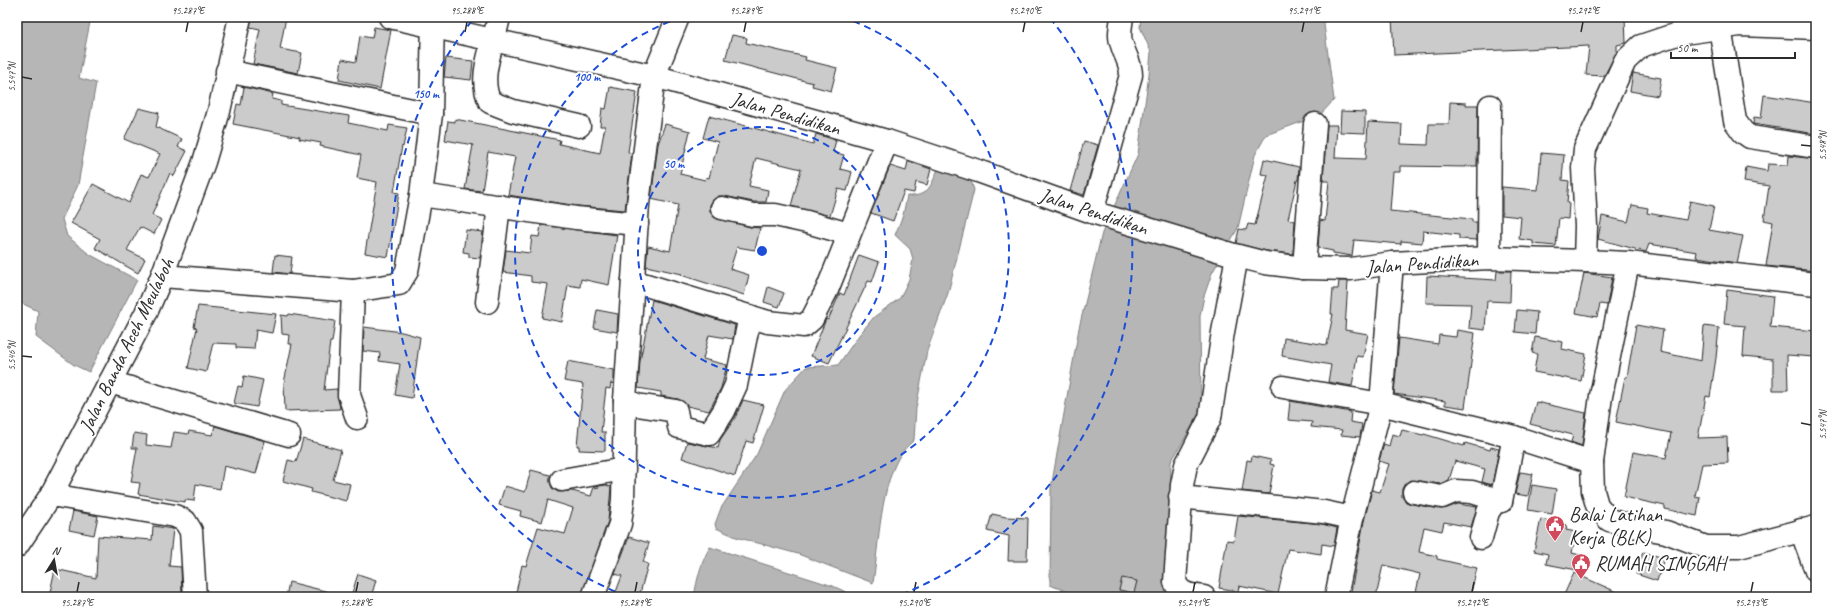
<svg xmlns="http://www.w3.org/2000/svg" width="1833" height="614" viewBox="0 0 1833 614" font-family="Caveat,sans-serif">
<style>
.water{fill:#b6b6b6;stroke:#7e7e7e}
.building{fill:#cbcbcb;stroke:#2b2b2b}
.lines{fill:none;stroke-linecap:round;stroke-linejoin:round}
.minor-casing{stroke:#2b2b2b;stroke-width:25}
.highway-casing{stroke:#2b2b2b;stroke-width:25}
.minor{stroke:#fff;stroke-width:22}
.highway{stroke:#fff;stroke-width:22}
.ticks{fill:none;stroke:#2b2b2b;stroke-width:1.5}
.ring{fill:none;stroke:#1d4ed8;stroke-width:2;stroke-dasharray:7 5}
.labels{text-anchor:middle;stroke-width:4;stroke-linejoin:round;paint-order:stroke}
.street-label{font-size:20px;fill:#2b2b2b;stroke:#fff}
.poi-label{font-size:20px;fill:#2b2b2b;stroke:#fff;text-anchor:start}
.centre{fill:#1d4ed8;stroke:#fff;stroke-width:2}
.ring-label{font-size:12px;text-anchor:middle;font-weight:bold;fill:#1d4ed8;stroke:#fff;stroke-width:4;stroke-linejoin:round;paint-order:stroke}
.neatline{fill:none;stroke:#2b2b2b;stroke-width:1.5}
.ticks-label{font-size:10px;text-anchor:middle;fill:#2b2b2b}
</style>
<rect width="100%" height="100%" fill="#fff"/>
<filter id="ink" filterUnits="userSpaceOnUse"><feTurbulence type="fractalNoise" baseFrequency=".025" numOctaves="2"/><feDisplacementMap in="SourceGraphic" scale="8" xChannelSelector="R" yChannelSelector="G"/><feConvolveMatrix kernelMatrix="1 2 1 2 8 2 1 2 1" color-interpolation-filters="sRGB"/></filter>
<g filter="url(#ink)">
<g class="water">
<polygon points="17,17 91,17 79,78 96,83 78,185 62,219 67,236 89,254 137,280 89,372 74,365 36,337 38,311 17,301"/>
<polygon points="1141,17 1323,17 1334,100 1320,115 1266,135 1255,155 1238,228 1212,273 1204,296 1200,316 1201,410 1171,462 1167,597 1081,597 1050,585 1051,488 1079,328 1102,233 1138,154 1149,74 1151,52 1140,27"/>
<path d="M 938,169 L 971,181 L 974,190 L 948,293 L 927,351 L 916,408 L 914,440 C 910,444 906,447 903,451 C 880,482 879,545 873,583 L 798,554 L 736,537 L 716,528 L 715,524 L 721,508 L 757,454 L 785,390 L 806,367 L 838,365 L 859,335 L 874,317 L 900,298 L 909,279 L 913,259 L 910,249 L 895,235 L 903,215 L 907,196 C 928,197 931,186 938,169 Z"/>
<path d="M 710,547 L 833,586 L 848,593 L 851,597 L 694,597 C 697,579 701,562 710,547 Z"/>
</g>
<g class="building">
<polygon points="252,17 286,17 280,49 302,53 298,73 253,64 260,29 250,27"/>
<polygon points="1392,17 1625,17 1626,43 1617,45 1617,52 1604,76 1586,75 1589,46 1394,55"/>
<polygon points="374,27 391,30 380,89 339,80 342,59 356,62 360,36 372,38"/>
<polygon points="732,35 747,38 746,43 806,57 805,60 837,68 831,91 812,86 813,83 725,60"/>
<polygon points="446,58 473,61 471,80 444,77"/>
<polygon points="1633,73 1661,78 1658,96 1630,91"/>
<polygon points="244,87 273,94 272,99 281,101 281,105 349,116 348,123 388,131 389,125 407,128 403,147 402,146 394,192 399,193 388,257 365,253 377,182 357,178 361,155 320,146 321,143 299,139 300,137 233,124 237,104 241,105"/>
<polygon points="610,87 637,92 628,152 632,153 625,210 578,206 508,195 515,157 488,152 482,191 465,189 473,145 445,140 448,121 455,122 455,119 560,140 559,144 600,153 605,126 600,126 602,108 606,109"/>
<polygon points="1764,95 1816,103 1816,134 1753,124 1754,117 1761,118"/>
<polygon points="1450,102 1466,103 1466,105 1478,105 1477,166 1466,166 1466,167 1400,166 1400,172 1393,172 1390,211 1472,219 1472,222 1477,222 1477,240 1459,239 1459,235 1423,231 1422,243 1401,241 1401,244 1354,240 1352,256 1333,253 1333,251 1318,248 1320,220 1325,221 1329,181 1323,181 1327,125 1337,125 1335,158 1366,159 1368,122 1402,124 1401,144 1428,145 1429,124 1449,124"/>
<polygon points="139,108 159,113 156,127 182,139 178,147 187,151 174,176 170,173 152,215 161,220 154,234 140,227 127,250 145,259 138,273 95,248 100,239 71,223 93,184 129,203 141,174 149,177 160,154 124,139"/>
<polygon points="1341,111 1365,112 1365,133 1340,132"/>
<polygon points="709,116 813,144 816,134 836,140 833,152 844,155 840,169 852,172 847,191 838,189 830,216 791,206 801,169 756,158 749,186 768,190 766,202 754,202 724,196 718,196 713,200 710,205 710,211 714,217 750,227 760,228 755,250 737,247 730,269 749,275 744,295 681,275 682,274 646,266 648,246 670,251 678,205 651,199 658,144 665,124 690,131 680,174 705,180 706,177 709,178 718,142 703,138"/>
<polygon points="1084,141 1098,145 1084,195 1070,191"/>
<polygon points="1541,153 1564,155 1562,180 1569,181 1567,203 1569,204 1568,219 1559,218 1556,246 1533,244 1533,241 1519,239 1521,217 1502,215 1502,187 1538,190"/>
<polygon points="1789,156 1816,159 1816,271 1766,266 1773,222 1764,220 1769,186 1744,182 1746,167 1767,171 1768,164 1788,165"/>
<polygon points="1264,159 1299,167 1298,180 1297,180 1288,219 1295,221 1293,254 1267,251 1236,243 1239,229 1246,230 1248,224 1255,225 1268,175 1261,174"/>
<polygon points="908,161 931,169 927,185 916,182 914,193 904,191 893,221 871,213 890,166 906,171"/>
<polygon points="1690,201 1714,206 1709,230 1743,236 1737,263 1696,257 1697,252 1649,244 1646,252 1598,239 1602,216 1628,222 1632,205 1648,208 1647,213 1686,220"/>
<polygon points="541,225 617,235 609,285 581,279 580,287 568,285 562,322 542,318 548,284 531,282 531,276 503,272 506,250 530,253 532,236 539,237"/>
<polygon points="466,230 483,232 480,258 469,257 469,253 463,252"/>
<polygon points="275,255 292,257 290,274 273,272"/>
<polygon points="859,255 879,262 872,282 868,281 829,363 811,356 826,319 828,320 840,293 844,295"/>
<polygon points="1497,271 1511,271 1510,302 1487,301 1485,330 1469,328 1471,304 1426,303 1427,276 1496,280"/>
<polygon points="1584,273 1612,277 1607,305 1600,304 1597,317 1576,313"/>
<polygon points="1339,281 1348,281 1345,330 1368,334 1363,357 1357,356 1352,386 1328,382 1331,365 1282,356 1284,338 1327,345 1333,314 1331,314 1333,289 1338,289"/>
<polygon points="768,287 784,293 779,307 764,302"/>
<polygon points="1727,290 1773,296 1770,327 1816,331 1814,357 1787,355 1788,390 1773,390 1773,359 1743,356 1745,326 1724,324"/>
<polygon points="652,300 735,325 733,339 709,335 703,359 727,365 721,388 709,411 687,406 684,402 678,399 661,396 661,392 638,388 640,361"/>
<polygon points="198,306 276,314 272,333 256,330 254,349 236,348 236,344 213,343 206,372 188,368 197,328 194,327"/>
<polygon points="597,310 618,314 617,332 594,328"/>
<polygon points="1517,310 1537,312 1535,334 1515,332"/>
<polygon points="289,314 335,321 332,342 330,342 324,390 337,389 340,409 285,411 284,383 292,344 288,344 289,335 282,334 281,315 288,316"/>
<polygon points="1636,325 1663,330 1660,352 1701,361 1704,326 1719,328 1716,358 1710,397 1706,396 1698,438 1727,437 1728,463 1702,464 1695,496 1700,497 1697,516 1665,509 1665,506 1624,497 1633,452 1666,458 1671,433 1616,422 1625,377 1627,377"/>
<polygon points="364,327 402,332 420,337 412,398 395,395 400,364 379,361 380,353 363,351"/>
<polygon points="1457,330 1475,333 1465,408 1445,405 1445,401 1394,394 1399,338 1438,344 1439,335 1456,337"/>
<polygon points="1535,337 1563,342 1562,349 1586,354 1581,381 1534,372 1537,354 1532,353"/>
<polygon points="568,361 614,370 614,384 611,383 610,389 606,388 601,432 605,432 605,451 579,450 579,446 577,446 583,384 564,381"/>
<polygon points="244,376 263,380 257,407 234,403 238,386 242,387"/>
<polygon points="743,400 764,405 753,443 746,441 735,476 682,458 687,442 718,448 720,440 735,418"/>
<polygon points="1290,401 1351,412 1350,422 1362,424 1360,437 1341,435 1342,430 1311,427 1312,422 1288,420"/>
<polygon points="1536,402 1586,413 1582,446 1571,442 1573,435 1530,424"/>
<polygon points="215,426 265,441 256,474 224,466 220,489 196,484 194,501 185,500 185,502 138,494 140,483 131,482 137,448 132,448 134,433 147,435 146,445 171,448 174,432 188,434 189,431 212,435"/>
<polygon points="1402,430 1423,435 1424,434 1464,446 1465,443 1490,450 1491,447 1499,449 1492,485 1482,482 1485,469 1455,461 1449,480 1441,484 1410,480 1405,484 1402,489 1402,497 1406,502 1412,504 1440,509 1447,508 1458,504 1477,507 1471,527 1444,522 1442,531 1424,527 1419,552 1437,556 1437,559 1477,568 1470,597 1415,597 1420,574 1383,565 1376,597 1350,597 1364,521 1372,490 1380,492 1389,464 1379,461 1384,444 1389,446 1392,434 1400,436"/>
<polygon points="303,439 341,450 333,480 350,484 346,501 311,492 312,489 283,481 288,460 296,462"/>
<polygon points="1252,456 1271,460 1270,464 1274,465 1269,494 1242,491 1247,460 1251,461"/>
<polygon points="531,470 550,475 550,482 552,488 558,492 572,491 591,496 594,487 598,488 599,486 606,485 611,487 608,521 581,597 515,597 522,565 526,566 538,527 565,534 573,508 548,500 542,522 520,516 521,511 499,505 505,486 525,492"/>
<polygon points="1520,472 1533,474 1528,496 1515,494"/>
<polygon points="1532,485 1556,489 1552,514 1528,510"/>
<polygon points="73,511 98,516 94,535 69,530"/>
<polygon points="992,514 1006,517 1028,518 1027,561 1008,561 1009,536 987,531"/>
<polygon points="1238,516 1322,524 1337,528 1334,546 1322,544 1321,554 1288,549 1278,594 1239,586 1238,591 1219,588 1227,540 1234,541"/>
<polygon points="1541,519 1567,525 1566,530 1576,532 1572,553 1580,555 1577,570 1546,564 1548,554 1534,551"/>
<polygon points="153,526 173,529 169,566 181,567 182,597 49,597 55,569 96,578 98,536 152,540"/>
<polygon points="629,537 649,543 643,562 648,564 639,597 614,597 622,576 615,574"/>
<polygon points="1643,552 1664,558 1657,581 1636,574"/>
<polygon points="1574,573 1628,597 1563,597"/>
<polygon points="358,574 376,580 371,597 352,593"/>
<polygon points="1122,578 1137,581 1134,593 1119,590"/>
<polygon points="289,582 329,592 328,597 286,597"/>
</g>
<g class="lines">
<g class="minor-casing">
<g id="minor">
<polyline points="390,17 654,76 816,121 887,141 978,171 1092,212 1234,255 1265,263 1304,268 1351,269 1392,263 1489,258 1585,261 1628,263 1816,284"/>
<path d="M 499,17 C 494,44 477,76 490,102 L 513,111 L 579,126"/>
<polyline points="1720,27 1735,121 1743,132 1750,137 1816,147"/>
<polyline points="227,71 431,114"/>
<polyline points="421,195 576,218 637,224"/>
<polyline points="722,208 753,215 775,215 807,222 849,234"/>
<path d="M 1092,212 L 1131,75 C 1131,63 1125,56 1122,45 C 1118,36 1121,26 1122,17"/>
<polyline points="1489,258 1490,106"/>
<polyline points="1585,261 1586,226 1583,168 1585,149 1625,61 1641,46 1677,34 1740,25 1816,28"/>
<polyline points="1392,263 1381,404 1514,437 1592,462"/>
<polyline points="1628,263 1601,396 1592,462 1593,491 1597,505 1609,520 1632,526 1666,532 1706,547 1739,547 1816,527"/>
<polyline points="1304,268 1315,124"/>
<polyline points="162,276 353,291 399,284 407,271 421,195 431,114 433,17"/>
<polyline points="633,281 768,322 804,326 812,319 827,290 887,141"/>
<polyline points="353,291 349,395 357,418"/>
<polyline points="487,302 499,206"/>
<polyline points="110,382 289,435"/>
<polyline points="1283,387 1381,404 1352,518 1336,597"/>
<polyline points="625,400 637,405 676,411 679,427 709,434 724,411 736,385 750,316"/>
<polyline points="562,480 624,469"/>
<polyline points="1414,492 1442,497 1456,491 1472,492 1501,501"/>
<polyline points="51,495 175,516 185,521 191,531 195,597"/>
<polyline points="1180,497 1324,512 1352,518"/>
<polyline points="1801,530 1816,571"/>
<polyline points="1481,538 1488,512 1494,503 1501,501 1514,437"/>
<polyline points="593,597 620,524 623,500 625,400 638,204 654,76 678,17"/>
<path d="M 1204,597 C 1191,595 1180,595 1175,582 L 1182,485 L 1186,465 L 1210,418 L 1223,332 L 1237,256"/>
</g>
</g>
<g class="highway-casing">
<polyline id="highway" points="17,546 51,495 146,313 162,276 204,162 219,111 240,17"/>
</g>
<use href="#minor" class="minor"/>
<use href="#highway" class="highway"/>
</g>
</g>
<path class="ticks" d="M 186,32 L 188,22M 465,32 L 467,22M 744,32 L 746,22M 1023,32 L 1025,22M 1302,32 L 1304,22M 1581,32 L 1583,22M 22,77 L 32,79M 1801,145 L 1811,146M 22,356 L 32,357M 1801,423 L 1811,425M 77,592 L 79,582M 356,592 L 358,582M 635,592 L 637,582M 914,592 L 916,582M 1193,592 L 1195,582M 1472,592 L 1474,582M 1751,592 L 1753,582"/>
<g class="ring">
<circle cx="762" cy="251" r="124"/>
<path d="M842 17A247 247 0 1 1 682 17"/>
<path d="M626 596A371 371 0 0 1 474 18M1050 18A371 371 0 0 1 898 596"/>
</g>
<defs>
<g id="civic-pin" transform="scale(1)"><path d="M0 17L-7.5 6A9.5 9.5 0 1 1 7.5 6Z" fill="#d1495b" stroke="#fff"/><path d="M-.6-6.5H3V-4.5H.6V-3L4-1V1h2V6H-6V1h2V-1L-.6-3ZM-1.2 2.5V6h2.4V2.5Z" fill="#fff"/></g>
</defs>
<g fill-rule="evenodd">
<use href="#civic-pin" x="1555" y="525"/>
<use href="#civic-pin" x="1581" y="563"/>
</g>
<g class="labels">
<g class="street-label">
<text transform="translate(786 113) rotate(16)" y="7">Jalan Pendidikan</text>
<text transform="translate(1094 211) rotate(18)" y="7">Jalan Pendidikan</text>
<text transform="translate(1422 263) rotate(-4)" y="7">Jalan Pendidikan</text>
<text transform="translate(126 345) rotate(-64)" y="7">Jalan Banda Aceh Meulaboh</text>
</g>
<g class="poi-label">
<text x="1569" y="521">Balai Latihan<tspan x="1569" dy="23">Kerja (BLK)</tspan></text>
<text x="1595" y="570">RUMAH SINĢGAH</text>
</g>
</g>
<circle cx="762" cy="251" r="6" class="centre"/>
<g class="ring-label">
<text x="587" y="81">100 m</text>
<text x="426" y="98">150 m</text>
<text x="674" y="168">50 m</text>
</g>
<rect width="1833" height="614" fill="none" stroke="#fff" stroke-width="44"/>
<g transform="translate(54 560) rotate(11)" stroke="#ffffff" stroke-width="3" paint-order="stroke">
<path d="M0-3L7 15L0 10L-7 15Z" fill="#2b2b2b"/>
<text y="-6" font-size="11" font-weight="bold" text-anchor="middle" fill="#2b2b2b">N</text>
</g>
<path d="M1671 52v6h124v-6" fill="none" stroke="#2b2b2b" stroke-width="2"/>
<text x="1677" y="52" font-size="12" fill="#2b2b2b" stroke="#ffffff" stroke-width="3" paint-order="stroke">50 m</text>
<rect x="22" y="22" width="1789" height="570" class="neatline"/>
<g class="ticks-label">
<text x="188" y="14">95.287°E</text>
<text x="467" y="14">95.288°E</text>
<text x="746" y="14">95.289°E</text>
<text x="1025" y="14">95.290°E</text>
<text x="1304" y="14">95.291°E</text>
<text x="1583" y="14">95.292°E</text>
<text transform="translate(11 77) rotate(-90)" y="4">5.547°N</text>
<text transform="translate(1822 146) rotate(-90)" y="4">5.548°N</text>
<text transform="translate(11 356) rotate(-90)" y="4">5.546°N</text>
<text transform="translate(1822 425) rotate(-90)" y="4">5.547°N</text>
<text x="77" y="606">95.287°E</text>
<text x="356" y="606">95.288°E</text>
<text x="635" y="606">95.289°E</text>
<text x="914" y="606">95.290°E</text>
<text x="1193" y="606">95.291°E</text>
<text x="1472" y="606">95.292°E</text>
<text x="1751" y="606">95.293°E</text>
</g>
</svg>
